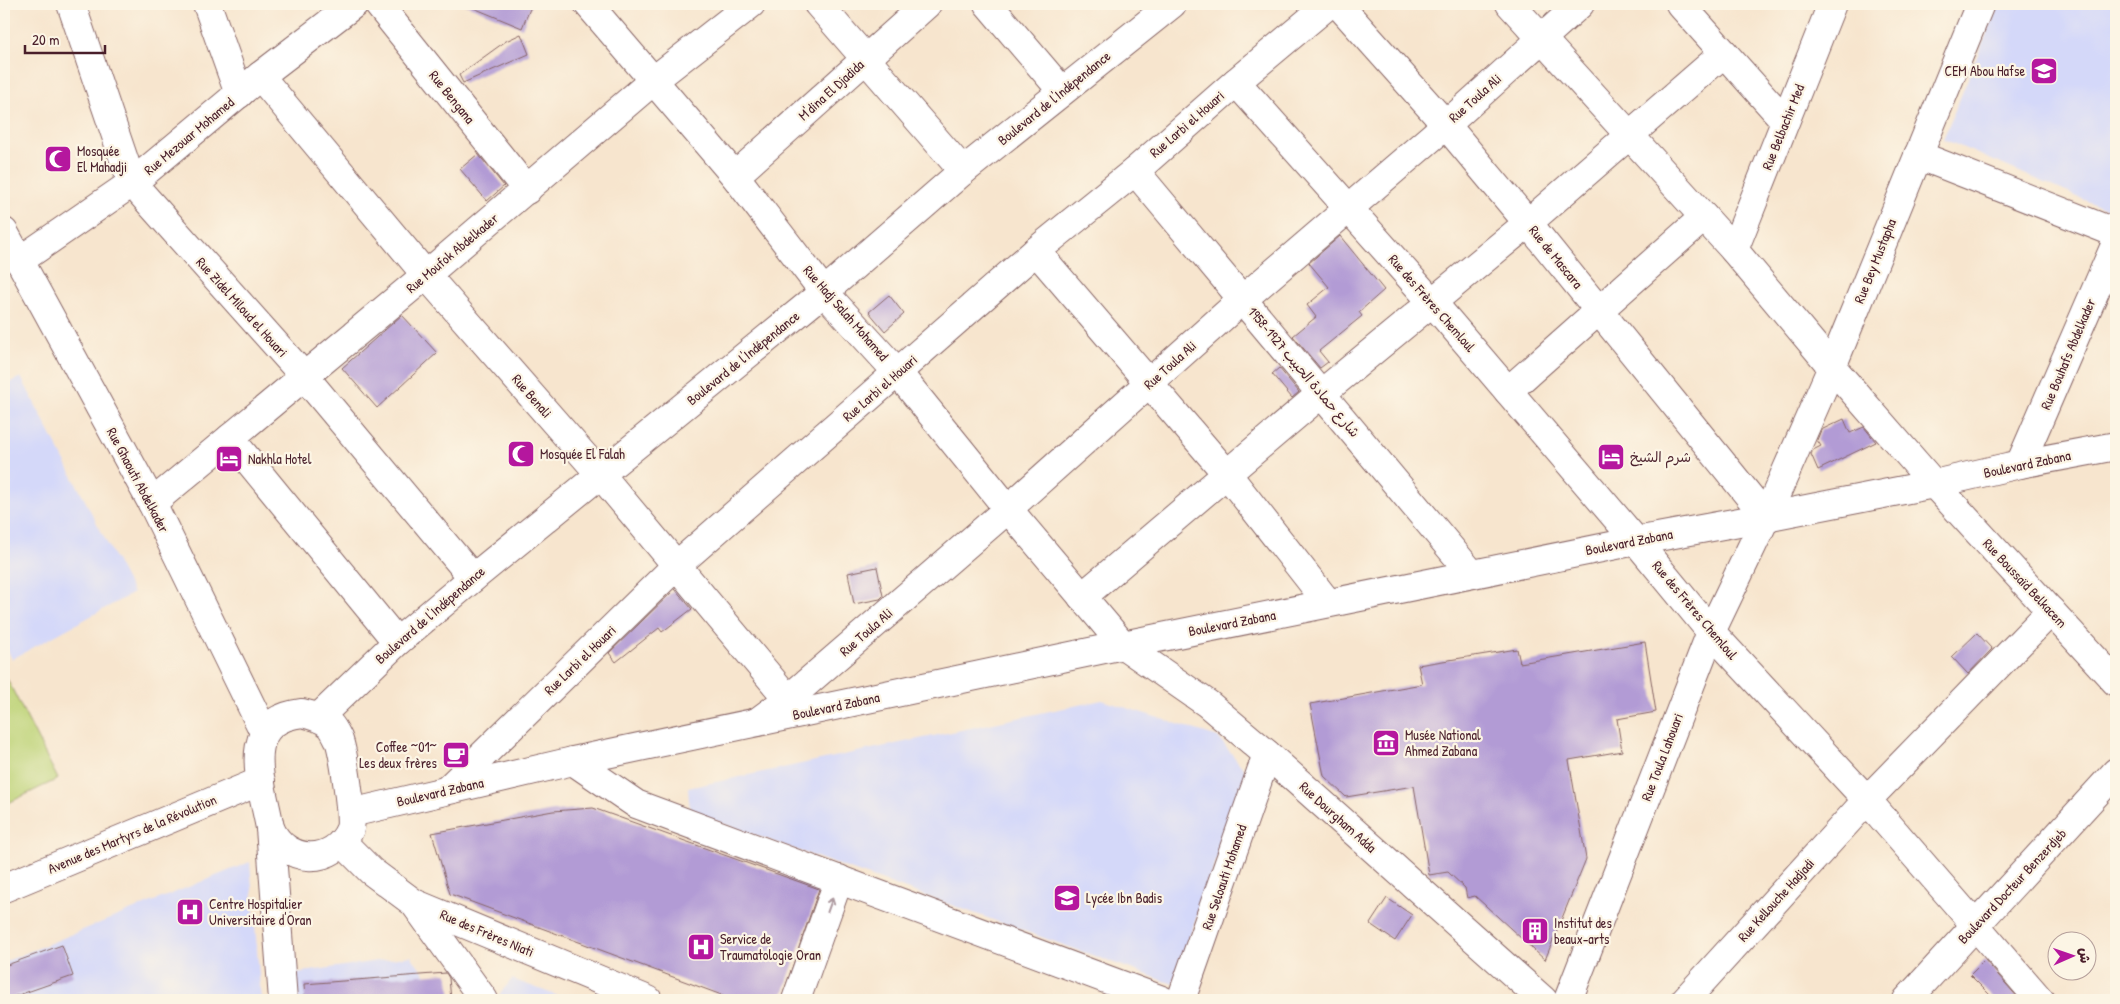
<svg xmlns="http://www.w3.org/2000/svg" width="2120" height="1004" viewBox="0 0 2120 1004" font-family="'Patrick Hand','Playpen Sans Arabic',sans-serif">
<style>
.built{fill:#d4d8f9}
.green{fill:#bdd377;stroke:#847951}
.building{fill:#b29bd5}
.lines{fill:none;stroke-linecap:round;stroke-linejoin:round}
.minor-casing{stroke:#876464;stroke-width:30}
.major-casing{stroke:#876464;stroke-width:30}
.minor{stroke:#fff;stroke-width:28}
.major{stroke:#fff;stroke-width:28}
.oneway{stroke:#ae9aa0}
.labels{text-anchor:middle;stroke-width:4.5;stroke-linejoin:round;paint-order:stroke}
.poi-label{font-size:14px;fill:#4a1f2b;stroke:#fcf5e5;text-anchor:start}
.street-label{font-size:14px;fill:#4a1f2b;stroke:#fcf5e5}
</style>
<rect width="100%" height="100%" fill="#fcf5e5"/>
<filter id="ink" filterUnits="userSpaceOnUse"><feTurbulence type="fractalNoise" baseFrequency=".02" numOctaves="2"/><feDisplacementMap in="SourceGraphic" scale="10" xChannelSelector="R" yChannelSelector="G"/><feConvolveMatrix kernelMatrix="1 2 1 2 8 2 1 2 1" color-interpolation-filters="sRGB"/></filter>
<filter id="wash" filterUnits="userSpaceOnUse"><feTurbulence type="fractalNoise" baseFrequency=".0096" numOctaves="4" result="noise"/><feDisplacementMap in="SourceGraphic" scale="20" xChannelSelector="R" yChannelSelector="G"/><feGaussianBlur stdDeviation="1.12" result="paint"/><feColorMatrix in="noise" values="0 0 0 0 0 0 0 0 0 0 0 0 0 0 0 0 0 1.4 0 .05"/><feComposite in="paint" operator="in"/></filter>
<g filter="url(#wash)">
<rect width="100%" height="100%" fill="#f7e5ce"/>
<g class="built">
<polygon points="1999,4 2116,4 2116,189 2108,210 1943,139"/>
<polygon points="21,377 133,593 12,659 4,643 4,385"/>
<polygon points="1102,700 1218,737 1247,773 1173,984 690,812 688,788"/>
<polygon points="250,862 261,1000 4,1000 4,962"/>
<polygon points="411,956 445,1000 298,1000 296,973"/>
<polygon points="512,979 569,1000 495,1000"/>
</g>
<polygon class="green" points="4,673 58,779 4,805"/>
<g id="blocks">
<g class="building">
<polygon points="464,4 532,4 522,28"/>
<polygon points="521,34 529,54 463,83 459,75 506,41"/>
<polygon points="478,154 504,186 487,201 460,169"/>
<polygon points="1340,236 1384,290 1359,312 1362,316 1319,351 1328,362 1320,368 1293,336 1316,317 1307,305 1329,287 1309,263"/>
<polygon points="889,295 904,314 885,331 869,312"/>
<polygon points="402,315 437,353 377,408 342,368"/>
<polygon points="1279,368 1299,392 1292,398 1272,374"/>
<polygon points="1844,419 1850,433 1864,427 1876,442 1818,470 1811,454 1813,450 1821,446 1817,440 1821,430"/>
<polygon points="877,567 883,596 880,599 854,604 848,573"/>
<polygon points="675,589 692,609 662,632 659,628 616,662 609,653"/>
<polygon points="1977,633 1992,649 1968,674 1952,657"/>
<polygon points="1645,642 1656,712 1617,719 1622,751 1569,760 1586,859 1545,960 1475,896 1467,898 1465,888 1448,872 1429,875 1414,786 1346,797 1324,776 1310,704 1422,684 1418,665 1517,649 1520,663"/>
<polygon points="593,808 819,889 781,1000 735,1000 450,894 432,833 553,811"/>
<polygon points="1387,898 1412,915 1395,941 1370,924"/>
<polygon points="62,945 73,976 4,1000 4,966"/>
<polygon points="1985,960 2020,1000 1995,1000 1970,975"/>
<polygon points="446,973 449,978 451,1000 305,1000 304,984"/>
</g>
</g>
</g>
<g filter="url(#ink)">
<use href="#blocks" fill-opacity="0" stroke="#876464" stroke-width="1"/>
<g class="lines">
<g class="minor-casing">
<g id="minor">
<polyline points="71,4 132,183 304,376 473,578"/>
<polyline points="207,4 239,94"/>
<polyline points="378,4 527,190"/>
<polyline points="588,4 735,176 824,292 898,373 1008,509 1123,645 1208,704 1267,754 1543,1000"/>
<polyline points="818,4 963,171"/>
<polyline points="988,4 1062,91"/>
<polyline points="1338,4 1446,125 1528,223 1766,517"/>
<polyline points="1510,4 1734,250 1832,367 1934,484 2116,682"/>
<polyline points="1680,4 1785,121"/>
<polyline points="260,76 426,275 600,474 788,699 802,709"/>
<polyline points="1236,82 1433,303 1636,541 1711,632 1867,800 2040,1000"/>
<polyline points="1918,155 2116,233"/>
<polyline points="1135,171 1472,574"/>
<polyline points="735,176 927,4"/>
<polyline points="1734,250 1832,4"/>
<polyline points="1036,251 1227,474 1328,603"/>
<polyline points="19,261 132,183 260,76 354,4"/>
<polyline points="1508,391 1704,217"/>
<polyline points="230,438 397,642"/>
<polyline points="2020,464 2116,243"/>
<polyline points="152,503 426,275 654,80 751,4"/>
<polyline points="1082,597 1322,393 1528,223 1724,53"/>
<polyline points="319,717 397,642 473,578 824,292 963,171 1172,4"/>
<polyline points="757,722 788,699 1008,509 1243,299 1446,125 1580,4"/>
<polyline points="573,761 636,804 1162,1000"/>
<polyline points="447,790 677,565 1036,251 1135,171 1236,82 1329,4"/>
<polyline points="270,828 283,1000"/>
<polyline points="414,903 484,1000"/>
<polyline points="796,1000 839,879"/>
<polyline points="1181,1000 1267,754"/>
<polyline points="1568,1000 1711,632 1766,517 1832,367 1980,4"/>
<polyline points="1685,1000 1867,800 2051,611"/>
<polyline points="1907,1000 2116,772"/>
</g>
</g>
<g class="major-casing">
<g id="major">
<polyline points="4,232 152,503 264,732"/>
<path d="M 302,713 C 312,715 322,718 330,725 C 333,728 336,734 338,738 C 343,748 354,821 350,829 C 334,867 285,864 270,828 C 262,783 237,721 302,713 Z"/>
<polyline points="351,813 573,761 1123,645 1636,541 1766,517 1934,484 2020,464 2116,446"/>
<polyline points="342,842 371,871 414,903 648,1000"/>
<polyline points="4,888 261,781"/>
</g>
</g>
<use href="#minor" class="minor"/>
<use href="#major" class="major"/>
</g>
<defs><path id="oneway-shaft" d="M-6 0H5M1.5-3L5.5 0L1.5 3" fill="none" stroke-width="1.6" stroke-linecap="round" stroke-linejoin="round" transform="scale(1.25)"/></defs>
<use class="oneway" href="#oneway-shaft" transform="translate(830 905) rotate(-70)"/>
</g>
<defs>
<g id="school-square" transform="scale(1.4375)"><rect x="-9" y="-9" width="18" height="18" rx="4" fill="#b5179e" stroke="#fcf5e5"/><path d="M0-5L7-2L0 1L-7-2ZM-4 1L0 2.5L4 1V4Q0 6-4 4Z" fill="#fff"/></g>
<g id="mosque-square" transform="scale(1.4375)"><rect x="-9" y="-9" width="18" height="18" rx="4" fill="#b5179e" stroke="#fcf5e5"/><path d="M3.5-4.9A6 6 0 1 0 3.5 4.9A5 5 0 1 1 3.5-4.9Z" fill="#fff"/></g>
<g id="hotel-square" transform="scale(1.4375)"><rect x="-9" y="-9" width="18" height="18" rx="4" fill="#b5179e" stroke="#fcf5e5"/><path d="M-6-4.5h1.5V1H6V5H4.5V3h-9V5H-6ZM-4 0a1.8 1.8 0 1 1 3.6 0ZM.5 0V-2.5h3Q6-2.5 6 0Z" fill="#fff"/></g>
<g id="museum-square" transform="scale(1.4375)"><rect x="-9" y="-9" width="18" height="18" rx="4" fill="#b5179e" stroke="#fcf5e5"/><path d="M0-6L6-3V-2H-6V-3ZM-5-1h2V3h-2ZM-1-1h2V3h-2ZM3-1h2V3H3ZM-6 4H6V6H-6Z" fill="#fff"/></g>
<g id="cafe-square" transform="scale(1.4375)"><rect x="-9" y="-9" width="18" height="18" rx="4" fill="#b5179e" stroke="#fcf5e5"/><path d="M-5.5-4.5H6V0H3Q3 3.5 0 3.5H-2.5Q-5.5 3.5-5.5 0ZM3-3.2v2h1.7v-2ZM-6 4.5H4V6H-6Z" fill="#fff"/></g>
<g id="hospital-square" transform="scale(1.4375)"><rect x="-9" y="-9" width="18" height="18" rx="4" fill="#b5179e" stroke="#fcf5e5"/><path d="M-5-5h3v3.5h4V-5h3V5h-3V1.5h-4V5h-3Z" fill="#fff"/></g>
<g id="building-square" transform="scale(1.4375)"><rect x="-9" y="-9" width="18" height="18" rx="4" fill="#b5179e" stroke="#fcf5e5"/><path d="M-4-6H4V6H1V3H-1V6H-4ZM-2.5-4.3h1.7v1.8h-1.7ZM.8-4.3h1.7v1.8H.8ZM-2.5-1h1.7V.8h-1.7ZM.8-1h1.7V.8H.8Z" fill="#fff"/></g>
</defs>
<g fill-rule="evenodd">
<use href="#school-square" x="2044" y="71"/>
<use href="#mosque-square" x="58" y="159"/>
<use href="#mosque-square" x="521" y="454"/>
<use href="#hotel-square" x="1611" y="457"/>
<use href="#hotel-square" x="229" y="459"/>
<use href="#museum-square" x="1386" y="743"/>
<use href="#cafe-square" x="456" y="755"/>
<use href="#school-square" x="1067" y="898"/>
<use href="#hospital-square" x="190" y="912"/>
<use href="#building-square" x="1535" y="931"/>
<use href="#hospital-square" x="701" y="947"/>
</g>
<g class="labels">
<g class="poi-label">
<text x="2025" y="76" text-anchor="end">CEM Abou Hafse</text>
<text x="77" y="156">Mosquée<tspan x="77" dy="16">El Mahadji</tspan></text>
<text x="540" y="459">Mosquée El Falah</text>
<text x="1630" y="462">شرم الشيخ</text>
<text x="248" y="464">Nakhla Hotel</text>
<text x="1405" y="740">Musée National<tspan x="1405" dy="16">Ahmed Zabana</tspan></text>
<text x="437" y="752" text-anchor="end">Coffee ~01~<tspan x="437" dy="16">Les deux frères</tspan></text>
<text x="1086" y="903">Lycée Ibn Badis</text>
<text x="209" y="909">Centre Hospitalier<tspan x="209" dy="16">Universitaire d'Oran</tspan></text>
<text x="1554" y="928">Institut des<tspan x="1554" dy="16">beaux-arts</tspan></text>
<text x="720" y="944">Service de<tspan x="720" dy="16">Traumatologie Oran</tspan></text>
</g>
<g class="street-label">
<text transform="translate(831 90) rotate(-42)" y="5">M'dina El Djadida</text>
<text transform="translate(452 97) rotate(51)" y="5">Rue Bengana</text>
<text transform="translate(1054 98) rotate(-39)" y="5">Boulevard de l'Indépendance</text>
<text transform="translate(1475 98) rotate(-42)" y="5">Rue Toula Ali</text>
<text transform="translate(1187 124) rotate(-41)" y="5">Rue Larbi el Houari</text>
<text transform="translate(1783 127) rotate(-68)" y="5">Rue Belbachir Med</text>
<text transform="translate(189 136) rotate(-40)" y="5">Rue Mezouar Mohamed</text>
<text transform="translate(452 253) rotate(-40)" y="5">Rue Moufok Abdelkader</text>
<text transform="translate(1556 257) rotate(51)" y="5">Rue de Mascara</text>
<text transform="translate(1875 261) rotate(-68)" y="5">Rue Bey Mustapha</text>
<text transform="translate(1432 303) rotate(49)" y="5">Rue des Frères Chemloul</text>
<text transform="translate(242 307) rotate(48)" y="5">Rue Zidel Miloud el Houari</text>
<text transform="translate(846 313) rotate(49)" y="5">Rue Hadj Salah Mohamed</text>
<text transform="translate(2068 354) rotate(-67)" y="5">Rue Bouhafs Abdelkader</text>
<text transform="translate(743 358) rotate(-39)" y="5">Boulevard de l'Indépendance</text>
<text transform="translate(1170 365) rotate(-42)" y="5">Rue Toula Ali</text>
<text transform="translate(1304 372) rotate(50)" y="5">شارع حمادة الحبيب 1927-1958</text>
<text transform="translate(880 388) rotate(-41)" y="5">Rue Larbi el Houari</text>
<text transform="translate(532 396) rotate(49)" y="5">Rue Benali</text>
<text transform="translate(2027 464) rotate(-12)" y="5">Boulevard Zabana</text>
<text transform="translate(138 480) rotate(62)" y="5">Rue Ghaouti Abdelkader</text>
<text transform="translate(1629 542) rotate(-11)" y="5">Boulevard Zabana</text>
<text transform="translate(2025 583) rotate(47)" y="5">Rue Boussaïd Belkacem</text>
<text transform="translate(1695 610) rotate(50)" y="5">Rue des Frères Chemloul</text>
<text transform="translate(430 615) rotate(-41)" y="5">Boulevard de l'Indépendance</text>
<text transform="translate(1232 623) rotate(-11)" y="5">Boulevard Zabana</text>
<text transform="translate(866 632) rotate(-41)" y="5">Rue Toula Ali</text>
<text transform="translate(580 660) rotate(-44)" y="5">Rue Larbi el Houari</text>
<text transform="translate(836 706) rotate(-12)" y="5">Boulevard Zabana</text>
<text transform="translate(1662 757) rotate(-69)" y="5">Rue Toula Lahouari</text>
<text transform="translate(440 792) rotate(-13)" y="5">Boulevard Zabana</text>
<text transform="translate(1338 817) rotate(42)" y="5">Rue Dourgham Adda</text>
<text transform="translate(132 834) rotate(-23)" y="5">Avenue des Martyrs de la Révolution</text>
<text transform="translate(1224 877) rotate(-71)" y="5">Rue Seloauti Mohamed</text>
<text transform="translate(2012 886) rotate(-47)" y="5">Boulevard Docteur Benzerdjeb</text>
<text transform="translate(1776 900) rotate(-48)" y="5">Rue Kellouche Hadjadi</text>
<text transform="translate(487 933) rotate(23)" y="5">Rue des Frères Niati</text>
</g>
</g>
<rect width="2120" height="1004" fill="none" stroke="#fcf5e5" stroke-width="20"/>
<g transform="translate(2072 956) rotate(88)"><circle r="24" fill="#fcf5e5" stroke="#b59f9b"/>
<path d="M0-4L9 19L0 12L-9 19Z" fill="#b5179e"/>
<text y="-8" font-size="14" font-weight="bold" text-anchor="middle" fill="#4a1f2b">ش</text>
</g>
<path d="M25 45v8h80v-8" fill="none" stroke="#4a1f2b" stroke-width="2.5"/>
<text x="32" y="45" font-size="15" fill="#4a1f2b" stroke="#fcf5e5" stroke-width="4" paint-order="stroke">20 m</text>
</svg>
